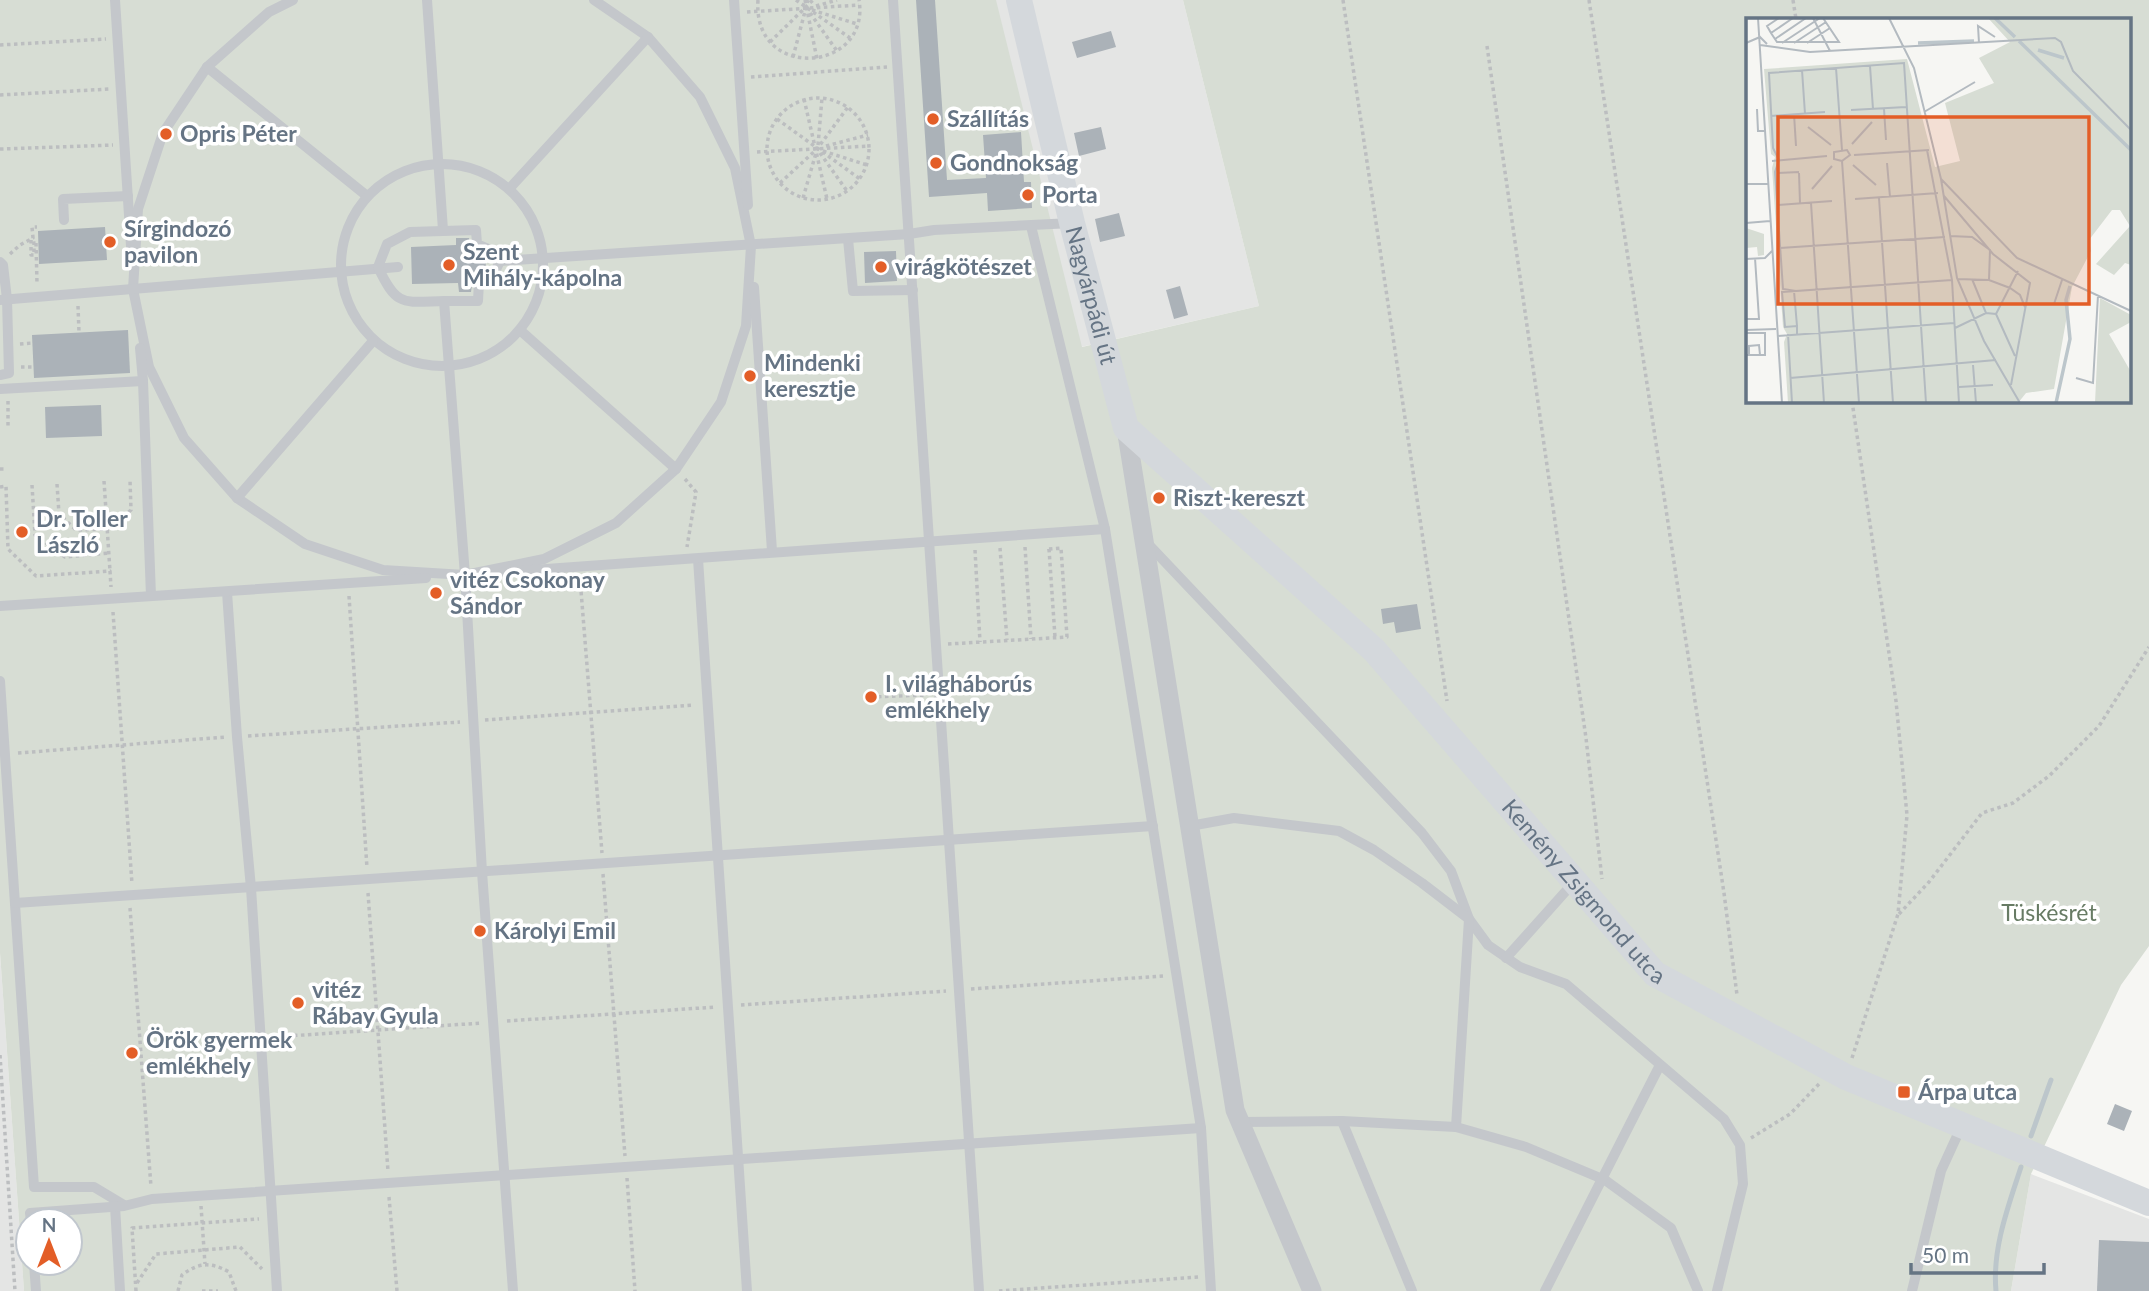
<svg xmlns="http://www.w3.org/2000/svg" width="2149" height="1291" viewBox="0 0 2149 1291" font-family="Lato,sans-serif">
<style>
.built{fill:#e4e5e4}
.green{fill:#d7ddd4;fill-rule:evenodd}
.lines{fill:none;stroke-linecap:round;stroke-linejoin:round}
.stream{stroke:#bcc6cb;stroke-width:5}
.building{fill:#abb2b8}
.path{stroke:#bcbec0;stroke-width:3.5;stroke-dasharray:3.5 3.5;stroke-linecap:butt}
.lane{stroke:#c4c7cb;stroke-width:10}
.street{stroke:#c4c7cb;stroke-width:19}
.secondary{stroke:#d4d8dc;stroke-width:26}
.poi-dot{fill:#e35e27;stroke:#fff;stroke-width:2.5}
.labels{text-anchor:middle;stroke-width:7;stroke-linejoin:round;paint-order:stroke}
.poi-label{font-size:23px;font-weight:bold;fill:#657484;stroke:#fff;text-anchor:start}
.street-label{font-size:23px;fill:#657484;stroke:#fff}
.park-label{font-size:23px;fill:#677b64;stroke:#fff}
.inset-river{fill:none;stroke:#bcc6cb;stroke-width:3.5}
.inset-road{fill:none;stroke:#b3bac0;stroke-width:2}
.view{fill:#e35e27;fill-opacity:0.15;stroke:#e35e27;stroke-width:3.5}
.inset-edge{fill:none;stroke:#657484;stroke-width:3.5}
</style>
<rect width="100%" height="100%" fill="#f6f6f3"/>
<g class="built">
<polygon points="896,0 1183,0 1259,306 1081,347 1050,222"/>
<polygon points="0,953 24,1291 0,1291"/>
<polygon points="2031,1174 2149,1219 2149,1291 2011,1291"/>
</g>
<path class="green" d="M 0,0 L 996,0 L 1082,347 L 1259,306 L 1183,0 L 2149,0 L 2149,946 L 2121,985 L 2031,1174 L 2011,1291 L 24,1291 L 0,953 ZM 1748,19 L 2130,19 L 2130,401 L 1748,401 ZM 28,1221 L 70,1221 L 70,1263 L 28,1263 Z"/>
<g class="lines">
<g class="stream">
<polyline points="2031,1136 2051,1080"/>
<path d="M 1996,1291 C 1992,1249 2008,1207 2021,1167"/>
</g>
</g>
<g class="building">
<polygon points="916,0 935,0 947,180 986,178 983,135 1021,132 1024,182 1031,182 1032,208 988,211 987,193 929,197"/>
<polygon points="1111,31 1116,47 1077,58 1072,42"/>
<polygon points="1101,127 1106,149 1079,156 1074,133"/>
<polygon points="1119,213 1125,236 1100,242 1095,219"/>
<polygon points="105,227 107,260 39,264 38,231"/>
<polygon points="456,238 469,238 471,249 485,256 486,263 485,270 473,278 471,292 459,292 458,283 412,284 411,247 456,245"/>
<polygon points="896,251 897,281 865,283 864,252"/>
<polygon points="1180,286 1188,315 1174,319 1166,290"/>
<polygon points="128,330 130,373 34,378 32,335"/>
<polygon points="101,405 102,436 46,438 45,407"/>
<polygon points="1417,604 1421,629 1396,633 1394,622 1383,624 1381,609"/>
<polygon points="2115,1104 2132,1111 2124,1131 2107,1124"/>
<polygon points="2099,1240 2149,1242 2149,1291 2097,1291"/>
</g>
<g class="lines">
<g class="path">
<path d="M 758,0 C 752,82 871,73 859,0"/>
<polyline points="796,0 850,38"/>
<polyline points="805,0 817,59"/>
<polyline points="1343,0 1447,701"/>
<polyline points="1589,0 1724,893 1737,995"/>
<polyline points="1793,0 1796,19"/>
<polyline points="816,6 837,0"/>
<polyline points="812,10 857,24"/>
<polyline points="747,12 859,5"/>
<polyline points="810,13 837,51"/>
<polyline points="770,42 813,0"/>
<polyline points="0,45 106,39"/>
<polyline points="1487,46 1586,738 1602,879"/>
<polyline points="793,57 808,0"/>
<polyline points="751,77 887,67"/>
<polyline points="0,95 110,89"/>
<circle cx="818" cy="149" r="51"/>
<polyline points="804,99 827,199"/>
<polyline points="777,119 860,179"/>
<polyline points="818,145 822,98"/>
<polyline points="826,146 868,135"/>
<polyline points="0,149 113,145"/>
<polyline points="823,151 867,165"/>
<polyline points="757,152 869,146"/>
<polyline points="820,153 847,191"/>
<polyline points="780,183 817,149 848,107"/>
<polyline points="803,198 816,153"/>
<polyline points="31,240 31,255 34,255 34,243 36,243"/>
<polyline points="36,243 37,283"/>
<polyline points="10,254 20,245 33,238 32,227 37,227"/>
<polyline points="78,306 79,332"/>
<polyline points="20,344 32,343"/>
<polyline points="21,367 33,367"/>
<polyline points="8,401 8,427"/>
<polyline points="0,469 5,469"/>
<polyline points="685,479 696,492 687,547"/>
<polyline points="104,481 110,571"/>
<polyline points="57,484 59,514 76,530 108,529 131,510 130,480"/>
<polyline points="32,485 35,535 65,557 109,553"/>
<polyline points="0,487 6,486 8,549 36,576 110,571 111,587"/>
<polyline points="1025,547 1031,639"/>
<polyline points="1000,548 1007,640"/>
<polyline points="1049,549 1055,637"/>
<polyline points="975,550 980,642"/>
<polyline points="580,578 602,853"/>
<polyline points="349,596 367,868"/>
<polyline points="113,612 132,884"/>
<polyline points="948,644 1067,637 1061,548 1049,549 1049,546"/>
<polyline points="871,697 927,695"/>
<polyline points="485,720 694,705"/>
<polyline points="248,736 460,722"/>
<polyline points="18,753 226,737"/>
<polyline points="603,874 625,1156"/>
<polyline points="368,893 388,1171"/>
<polyline points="130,908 151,1187"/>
<polyline points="1899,914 1929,882 1982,813 2013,803 2049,776 2099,726 2149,647"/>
<polyline points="971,989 1163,976"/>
<polyline points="741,1005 946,991"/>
<polyline points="507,1021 716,1007"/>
<polyline points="273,1037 482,1023"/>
<polyline points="0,1055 15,1291"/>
<polyline points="1852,1058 1898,914 1907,815 1896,701 1852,401"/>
<polyline points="1751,1138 1790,1114 1819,1084"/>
<polyline points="627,1178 635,1291"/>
<polyline points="389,1197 397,1291"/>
<polyline points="201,1206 205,1264"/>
<polyline points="137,1283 156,1254 240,1247 262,1269"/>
<polyline points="136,1291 132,1228 259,1219"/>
<path d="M 178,1291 L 182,1275 C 199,1262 211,1262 229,1272 L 236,1291"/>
<polyline points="202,1291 218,1291"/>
<polyline points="999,1291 1199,1277"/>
</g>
<g class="lane">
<polyline points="115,0 131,246"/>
<polyline points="293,0 269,12 207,67 163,133 138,209 133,289 149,367 184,438 237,498 305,544 383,570 465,575 544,559 616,523 676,469 721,402 746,326 751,246 735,168 700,97 648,37 594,0"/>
<polyline points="427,0 443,230"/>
<polyline points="734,0 748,205"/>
<polyline points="893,0 979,1291"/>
<polyline points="207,67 367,196"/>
<circle cx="442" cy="265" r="101"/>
<polyline points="510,188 648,37"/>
<polyline points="64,220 63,199 128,196"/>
<polyline points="1031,226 1105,529 1201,1128 1211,1291"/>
<polyline points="848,239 853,291 913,290"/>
<polyline points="500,261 909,234 934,230 1072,223"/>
<polyline points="0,262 3,265 7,299 9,373 0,375"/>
<polyline points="754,287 772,551"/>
<polyline points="0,300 398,267"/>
<path d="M 444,301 C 404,302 397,308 378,267 L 387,244 L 410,232 L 476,230 L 477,244 L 493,251 L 500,261 L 493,276 L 479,282 L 478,301 L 444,301 L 465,575 L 482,872 L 513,1291"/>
<polyline points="521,331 676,469"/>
<polyline points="140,348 143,381 151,596"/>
<polyline points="0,389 143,381"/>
<polyline points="237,498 373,341"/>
<polyline points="1149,545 1422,833 1451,871 1469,919 1488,945 1520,967 1566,984 1724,1119 1740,1145 1743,1184 1717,1291"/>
<polyline points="698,559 747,1291"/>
<polyline points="503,572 1105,529"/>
<polyline points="227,592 237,737 251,888 277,1291"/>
<polyline points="0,606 426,578"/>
<polyline points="0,681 34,1187 94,1187 124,1205"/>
<polyline points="1190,826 1234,818 1339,831 1374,850 1422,883 1469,919 1456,1127"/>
<polyline points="15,903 1153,826"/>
<polyline points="1506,958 1574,882"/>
<polyline points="1342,1121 1412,1291"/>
<polyline points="1240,1122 1342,1121 1456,1127 1526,1147 1605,1180 1671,1228 1698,1291"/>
<polyline points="115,1206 120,1291"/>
<polyline points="31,1221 30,1213 124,1206 152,1199 1201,1128"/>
<polyline points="34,1263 36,1291"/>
<polyline points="1545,1291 1660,1065"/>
<polyline points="1912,1291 1941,1171 1962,1125"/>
</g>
<polyline class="street" points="1126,428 1235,1110 1312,1291"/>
<path class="secondary" id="s1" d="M 1019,0 L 1072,223 L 1126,428 L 1374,650 L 1655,974 L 1846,1077 L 2149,1203"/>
</g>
<g class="poi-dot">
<circle cx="933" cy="119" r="7"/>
<circle cx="166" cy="134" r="7"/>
<circle cx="936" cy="163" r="7"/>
<circle cx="1028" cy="195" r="7"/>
<circle cx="110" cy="242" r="7"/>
<circle cx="449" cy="265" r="7"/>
<circle cx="881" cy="267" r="7"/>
<circle cx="750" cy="376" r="7"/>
<circle cx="1159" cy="498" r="7"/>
<circle cx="22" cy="532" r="7"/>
<circle cx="436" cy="593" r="7"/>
<circle cx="871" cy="697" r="7"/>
<circle cx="480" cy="931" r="7"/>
<circle cx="298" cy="1003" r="7"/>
<circle cx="132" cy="1053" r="7"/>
<rect x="1897" y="1085" width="14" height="14" rx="3.5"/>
</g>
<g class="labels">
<g class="poi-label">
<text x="947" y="127">Szállítás</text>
<text x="180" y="142">Opris Péter</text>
<text x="950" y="171">Gondnokság</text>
<text x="1042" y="203">Porta</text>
<text x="124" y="237">Sírgindozó<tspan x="124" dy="26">pavilon</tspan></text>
<text x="463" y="260">Szent<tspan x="463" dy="26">Mihály-kápolna</tspan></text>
<text x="895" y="275">virágkötészet</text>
<text x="764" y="371">Mindenki<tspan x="764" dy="26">keresztje</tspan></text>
<text x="1173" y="506">Riszt-kereszt</text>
<text x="36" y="527">Dr. Toller<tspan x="36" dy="26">László</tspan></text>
<text x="450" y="588">vitéz Csokonay<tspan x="450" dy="26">Sándor</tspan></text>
<text x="885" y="692">I. világháborús<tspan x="885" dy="26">emlékhely</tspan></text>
<text x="494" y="939">Károlyi Emil</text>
<text x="312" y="998">vitéz<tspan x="312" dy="26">Rábay Gyula</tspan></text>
<text x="146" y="1048">Örök gyermek<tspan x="146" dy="26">emlékhely</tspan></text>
<text x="1918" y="1100">Árpa utca</text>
</g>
<g class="street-label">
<text dy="8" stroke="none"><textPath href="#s1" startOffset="304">Nagyárpádi út</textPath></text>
<text dy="8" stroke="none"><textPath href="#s1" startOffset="1094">Kemény Zsigmond utca</textPath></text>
</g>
<g class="park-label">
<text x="2049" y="921">Tüskésrét</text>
</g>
</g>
<g transform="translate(1746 18)">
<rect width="385" height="385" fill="#f6f6f3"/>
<path d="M 242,0 L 385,0 L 385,247 L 379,245 L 368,257 L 350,246 L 384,208 L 374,192 L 366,192 L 343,222 L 345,233 L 326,269 L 308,371 L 280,375 L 272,385 L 42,385 L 38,324 L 41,316 L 37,309 L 26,150 L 29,139 L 25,136 L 18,51 L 161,41 L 189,149 L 214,143 L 199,85 L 248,65 L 233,40 L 264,24 ZM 0,210 L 18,216 L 18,237 L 12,238 L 11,229 L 0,230 ZM 354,280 L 385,297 L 385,304 L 363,316 L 385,354 L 385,385 L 349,385 Z" fill="#d7ddd4"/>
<path class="inset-river" d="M 249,0 L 269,19M 273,23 L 385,132M 172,25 L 228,23M 292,32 L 318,40M 310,385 L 324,321 L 320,282 L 324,268"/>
<path class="inset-road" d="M 12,0 L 36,385M 47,0 L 25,15 L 31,24 L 93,24 L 77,0M 67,0 L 84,33M 143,0 L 168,50 L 195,161 L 211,260 L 238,323 L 274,385M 25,15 L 21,8 L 33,0M 29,21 L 60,0M 0,25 L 14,19 L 21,26M 36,25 L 74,0M 48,25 L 80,4M 61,25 L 84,10M 233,25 L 232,8 L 249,19M 14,27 L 64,34 L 309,20 L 315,24 L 327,53 L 385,112M 124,48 L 127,91M 90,50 L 96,132M 56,52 L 59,96M 11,91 L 12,113 L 19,113M 138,91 L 140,122M 105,92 L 160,89M 178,94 L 229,64M 48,96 L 50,128M 25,98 L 79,94M 62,109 L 85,127M 106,126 L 126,104M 181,132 L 206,262 L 213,385M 108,137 L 183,132M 26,143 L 81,138M 96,143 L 88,141 L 88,134 L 101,132 L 104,137 L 96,143 L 113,385M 141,145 L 144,179M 107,147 L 130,167M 32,155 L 53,154M 53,155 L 54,185M 195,161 L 271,240 L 385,293M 0,166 L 22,166M 66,171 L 86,148M 198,178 L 247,236 L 284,265 L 265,367M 133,180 L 147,385M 109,181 L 192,175M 65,185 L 78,385M 31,187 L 86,183M 0,205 L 24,203M 204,218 L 226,219 L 244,232 L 243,262M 34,230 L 199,219M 0,241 L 19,240 L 26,233M 211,261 L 243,262 L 264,270 L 274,277 L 279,289M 226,261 L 240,295M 48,273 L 51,308M 50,273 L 37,271 L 29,154 L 33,142 L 27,130 L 23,55 L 158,45 L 180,385M 308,286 L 316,262M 250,296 L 272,253M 0,301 L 13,301 L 9,240M 209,310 L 240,295 L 250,296 L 269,338M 0,312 L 30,311M 0,315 L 19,315 L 19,337 L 0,337M 42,316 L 46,385M 51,316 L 51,308 L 39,309 L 36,274 L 206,262M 32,318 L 208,305M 3,337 L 3,328 L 13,327 L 14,337M 227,347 L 230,385M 44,360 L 250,342M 330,360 L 347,365 L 352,277M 213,369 L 247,367"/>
<path class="view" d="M 32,99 L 343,99 L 343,286 L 32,286 Z"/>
<rect width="385" height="385" class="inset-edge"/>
</g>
<g transform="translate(49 1242)"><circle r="33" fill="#ffffff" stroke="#c1c7ce" stroke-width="2"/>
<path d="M0-5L12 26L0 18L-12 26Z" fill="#e35e27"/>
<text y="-10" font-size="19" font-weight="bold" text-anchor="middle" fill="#657484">N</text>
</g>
<path d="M1911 1263v10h133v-10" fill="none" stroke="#657484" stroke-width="3.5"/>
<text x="1922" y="1263" font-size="21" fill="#657484" stroke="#ffffff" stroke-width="5" paint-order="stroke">50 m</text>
</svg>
